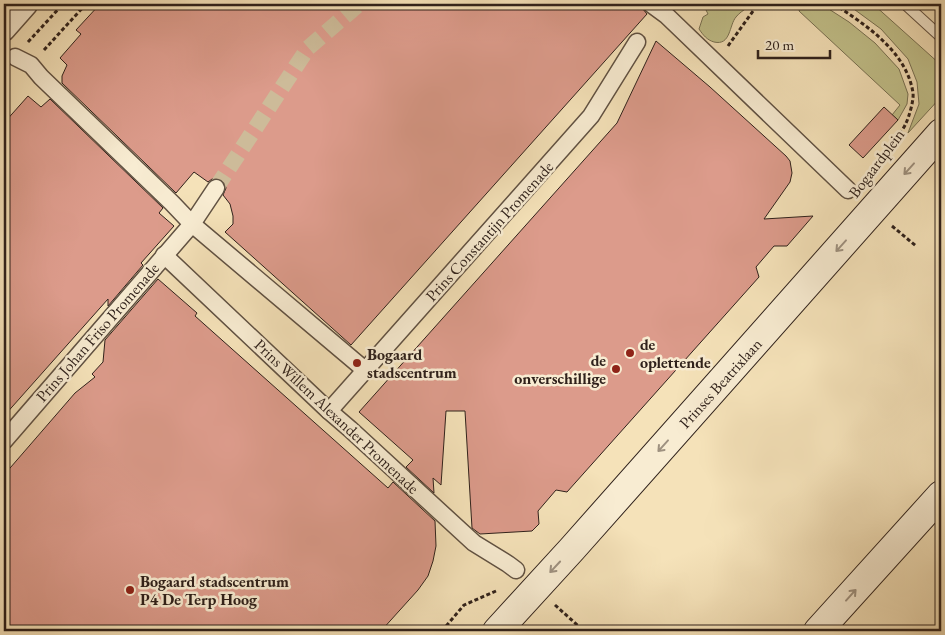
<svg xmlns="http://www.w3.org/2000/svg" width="945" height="635" viewBox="0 0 945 635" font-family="'EB Garamond',serif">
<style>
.green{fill:#c2c18b;stroke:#787153}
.building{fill:#dc9b8b;stroke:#2f211b}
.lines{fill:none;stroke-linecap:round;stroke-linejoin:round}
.pedestrian-tunnel{stroke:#cdbb99;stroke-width:16;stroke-dasharray:16 8;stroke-linecap:butt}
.service-casing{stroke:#605142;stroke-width:12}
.pedestrian-casing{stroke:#605142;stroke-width:19}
.minor-casing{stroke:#605142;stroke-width:24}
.secondary-casing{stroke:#2f211b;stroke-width:30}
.path{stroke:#2f211b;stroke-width:3;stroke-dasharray:4 2.5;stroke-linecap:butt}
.service{stroke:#f8ecd2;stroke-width:10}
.pedestrian{stroke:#f8ecd2;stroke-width:16}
.minor{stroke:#f8ecd2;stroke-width:21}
.secondary{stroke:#f8ecd2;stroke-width:28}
.oneway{stroke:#9e9180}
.poi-dot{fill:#8f2418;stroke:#f8ecd2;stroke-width:2}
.labels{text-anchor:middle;stroke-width:5;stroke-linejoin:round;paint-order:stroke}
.street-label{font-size:16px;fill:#2f211b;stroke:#f8ecd2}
.poi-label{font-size:16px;font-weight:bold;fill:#2f211b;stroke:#f8ecd2;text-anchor:start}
</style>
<rect width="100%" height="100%" fill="#f5e2b9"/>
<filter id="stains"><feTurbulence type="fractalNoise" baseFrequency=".004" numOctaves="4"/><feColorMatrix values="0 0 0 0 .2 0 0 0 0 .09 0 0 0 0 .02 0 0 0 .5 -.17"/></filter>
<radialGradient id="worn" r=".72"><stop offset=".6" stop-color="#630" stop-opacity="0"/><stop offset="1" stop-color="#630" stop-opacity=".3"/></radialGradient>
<g class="green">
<path d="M 703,4 L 749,4 L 748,7 C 744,10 739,13 736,17 C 729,25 731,46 714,42 C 707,40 703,35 699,29 L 703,17 L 708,14 Z"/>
<polygon points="801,4 821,4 849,22 875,43 899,69 908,94 907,104 898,120 892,115 900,105 799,11"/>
<polygon points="847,4 873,4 941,65 941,97 908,133 919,104 917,82 908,59 881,29"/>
</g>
<g class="building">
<polygon points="100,4 641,4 642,8 647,14 351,345 225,232 233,224 233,216 230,204 223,195 226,188 225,184 222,180 216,178 212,179 208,182 194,172 176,193 62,83 62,76 67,65 60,58 81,34 76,30"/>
<polygon points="656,41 710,87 786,156 790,161 792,173 790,182 764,219 813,216 787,246 774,246 756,267 759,277 567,492 556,490 538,511 539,524 532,531 480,534 472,528 465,411 446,411 441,485 433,478 434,493 406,467 413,460 359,412 617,123"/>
<polygon points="28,96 41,107 50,99 163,208 159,213 174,226 141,263 143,265 108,306 108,299 4,416 4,123"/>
<polygon points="884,107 898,120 863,158 849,145"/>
<polygon points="158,279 197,313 195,316 388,488 393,482 435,521 436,546 433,561 428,576 418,590 381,631 4,631 4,475 75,393 95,377 92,374 103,362 105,340"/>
</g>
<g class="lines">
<polyline class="pedestrian-tunnel" points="216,188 308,48 359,4"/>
<g class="service-casing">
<polyline id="service" points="905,4 941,37"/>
</g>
<g class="pedestrian-casing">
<g id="pedestrian">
<polyline points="651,4 666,15 848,190"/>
<polyline points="15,57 31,65 41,77 172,203 192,224 365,370"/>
<polyline points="164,255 329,411 350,429 474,543 508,564 516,570"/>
<polyline points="329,411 591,116 637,42"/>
<polyline points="4,441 192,224 216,188"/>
</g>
</g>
<g class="minor-casing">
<polyline id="minor" points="4,30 27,4"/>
</g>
<g class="secondary-casing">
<g id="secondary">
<polyline points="497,631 572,549 941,133"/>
<polyline points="818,631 941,495"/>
</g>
</g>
<g class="path">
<path d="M 834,4 C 866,25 907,52 913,93 C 914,100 909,117 906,123 C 902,133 886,151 879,160"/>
<polyline points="28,42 63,4"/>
<polyline points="728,46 758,4"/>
<polyline points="44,50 86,4"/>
<polyline points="892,226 916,246"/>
<polyline points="555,605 584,631"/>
<polyline points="442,631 464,605 496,591"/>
</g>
<use href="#service" class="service"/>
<use href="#pedestrian" class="pedestrian"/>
<use href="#minor" class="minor"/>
<use href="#secondary" class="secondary"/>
</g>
<defs><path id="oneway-shaft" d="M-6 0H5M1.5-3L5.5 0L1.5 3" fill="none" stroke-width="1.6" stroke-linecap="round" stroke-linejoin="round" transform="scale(1.25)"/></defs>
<g class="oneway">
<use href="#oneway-shaft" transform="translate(909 169) rotate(132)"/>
<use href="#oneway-shaft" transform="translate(841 246) rotate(132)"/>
<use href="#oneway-shaft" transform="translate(663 446) rotate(132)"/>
<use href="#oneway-shaft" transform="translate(555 567) rotate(133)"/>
<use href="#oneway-shaft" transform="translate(851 595) rotate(-48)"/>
</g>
<g class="poi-dot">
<circle cx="630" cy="353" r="5"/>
<circle cx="357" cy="363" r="5"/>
<circle cx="616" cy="369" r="5"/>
<circle cx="130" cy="590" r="5"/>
</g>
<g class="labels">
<g class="street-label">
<text transform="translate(876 163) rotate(-53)" y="6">Bogaardplein</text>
<text transform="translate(489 231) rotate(-48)" y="6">Prins Constantijn Promenade</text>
<text transform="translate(97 332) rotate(-49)" y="6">Prins Johan Friso Promenade</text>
<text transform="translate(720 383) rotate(-48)" y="6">Prinses Beatrixlaan</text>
<text transform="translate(337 416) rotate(43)" y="6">Prins Willem Alexander Promenade</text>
</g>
<g class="poi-label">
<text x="640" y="350">de<tspan x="640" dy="18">oplettende</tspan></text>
<text x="367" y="360">Bogaard<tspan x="367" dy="18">stadscentrum</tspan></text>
<text x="606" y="366" text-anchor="end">de<tspan x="606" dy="18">onverschillige</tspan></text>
<text x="140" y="587">Bogaard stadscentrum<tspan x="140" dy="18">P4 De Terp Hoog</tspan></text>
</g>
</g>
<rect width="945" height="635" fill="none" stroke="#f5e2b9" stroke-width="20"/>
<rect x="5" y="5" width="935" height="625" fill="none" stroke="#2f211b" stroke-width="2.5"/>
<rect x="10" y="10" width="925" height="615" fill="none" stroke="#2f211b"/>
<path d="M758 50v8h72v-8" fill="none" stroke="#2f211b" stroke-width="2.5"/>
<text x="765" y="50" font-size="15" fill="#2f211b" stroke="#f8ecd2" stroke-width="4" paint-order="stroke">20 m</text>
<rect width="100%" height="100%" filter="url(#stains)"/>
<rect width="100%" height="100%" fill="url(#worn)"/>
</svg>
